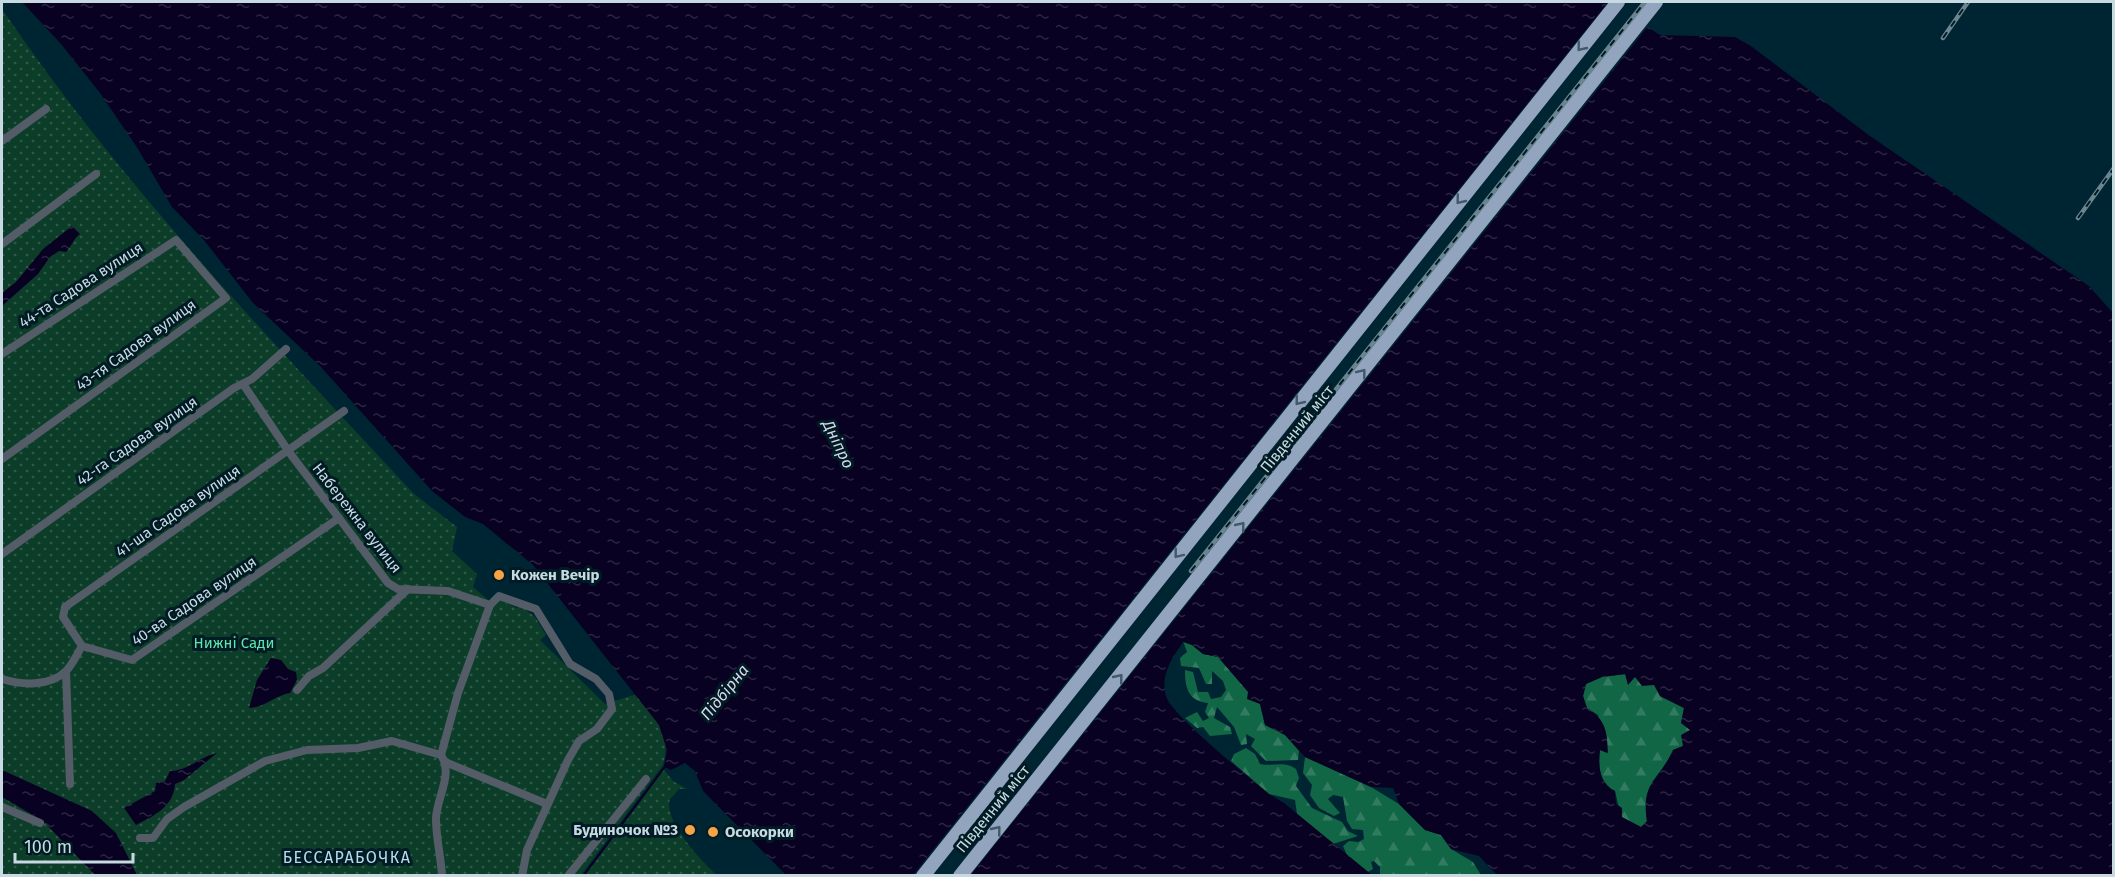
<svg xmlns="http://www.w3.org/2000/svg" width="2115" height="877" viewBox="0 0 2115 877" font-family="'Fira Sans',sans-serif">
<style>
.grass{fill:url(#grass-dots)}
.forest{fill:url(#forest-firs)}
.water{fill:url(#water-ripples);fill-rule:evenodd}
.pier{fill:#002532}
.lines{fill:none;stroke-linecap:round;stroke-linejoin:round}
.stream{stroke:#090122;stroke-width:2}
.minor{stroke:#545c68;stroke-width:8}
.trunk{stroke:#92a4be;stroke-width:14}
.rail-casing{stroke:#6a8590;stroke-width:4.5}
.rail{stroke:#011b24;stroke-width:2;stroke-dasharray:7;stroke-linecap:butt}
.oneway{stroke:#425969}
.poi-dot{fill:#f5a345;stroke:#011b24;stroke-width:2}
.labels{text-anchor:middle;stroke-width:6;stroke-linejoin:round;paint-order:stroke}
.street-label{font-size:15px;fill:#c7dae2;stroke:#011b24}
.poi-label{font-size:15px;font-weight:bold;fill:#c7dae2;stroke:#011b24;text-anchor:start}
.park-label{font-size:15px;fill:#5de6aa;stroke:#011b24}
.water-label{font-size:16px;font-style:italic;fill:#d9d7ed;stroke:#011b24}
.neighbourhood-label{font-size:16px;letter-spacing:1.5px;fill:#b6dded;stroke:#011b24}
</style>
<defs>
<pattern id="grass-dots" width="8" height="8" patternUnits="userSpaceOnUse" patternTransform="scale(1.5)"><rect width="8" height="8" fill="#0c3d29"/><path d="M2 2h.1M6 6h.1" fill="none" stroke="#2e5848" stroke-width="1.8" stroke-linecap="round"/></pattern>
<pattern id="forest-firs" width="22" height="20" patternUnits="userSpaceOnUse" patternTransform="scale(1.5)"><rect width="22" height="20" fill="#116645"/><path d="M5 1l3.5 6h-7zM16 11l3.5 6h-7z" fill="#327b60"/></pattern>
<pattern id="water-ripples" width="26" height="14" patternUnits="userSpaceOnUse" patternTransform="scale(1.5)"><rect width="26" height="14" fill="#090122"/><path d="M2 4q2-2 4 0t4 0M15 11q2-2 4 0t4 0" fill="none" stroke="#2b2542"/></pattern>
</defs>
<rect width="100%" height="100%" fill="#002532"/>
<g class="grass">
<path d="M 2,9 C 121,185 270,339 414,494 L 457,527 L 452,551 L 477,574 L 473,587 L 494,605 L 498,599 L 517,608 L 520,605 L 535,617 L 546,635 L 540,640 L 605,704 L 637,694 C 654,718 672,734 663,765 L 581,875 L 2,875 Z"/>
<path d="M 664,770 L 673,781 L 687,789 L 679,789 L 670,799 C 663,820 701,861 717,875 L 585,876 Z"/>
</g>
<g class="forest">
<path d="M 1183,641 L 1192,645 L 1203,654 L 1218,657 L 1260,704 L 1265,725 L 1285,735 L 1299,751 L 1298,760 L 1266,761 L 1251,746 L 1255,739 L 1246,734 L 1247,744 L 1241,745 L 1234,727 L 1217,707 L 1214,718 L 1230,727 L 1232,734 L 1210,736 L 1203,727 L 1197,728 L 1185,718 L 1197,712 L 1203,721 L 1209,718 L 1205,712 L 1208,703 C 1188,701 1185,688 1185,670 L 1193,672 L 1198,692 L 1208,692 L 1211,699 L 1221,697 L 1226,690 L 1223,681 L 1212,671 L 1212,684 L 1206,684 L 1199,668 L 1181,666 L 1180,658 L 1187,652 Z"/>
<path d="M 1626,674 L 1628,684 L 1634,677 L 1655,685 L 1660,696 L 1684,708 L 1681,723 L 1691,730 L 1683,746 L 1673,750 C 1658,782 1641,781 1647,822 L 1641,827 L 1621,817 L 1615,791 C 1599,783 1598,765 1600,750 L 1607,753 L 1598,715 L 1587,708 L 1583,696 L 1586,684 L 1602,677 Z"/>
<path d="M 1246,748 L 1255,754 L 1260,764 C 1273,767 1284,760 1296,769 L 1299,778 L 1296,786 L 1312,808 L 1342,822 L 1348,831 L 1358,836 L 1333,844 L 1297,814 L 1295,800 L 1269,794 L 1231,761 L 1234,754 Z"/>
<polygon points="1305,757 1371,787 1399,804 1425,830 1441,835 1451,849 1473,862 1481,875 1380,875 1380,867 1374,861 1371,862 1373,869 1368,872 1347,855 1343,846 1349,841 1358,842 1364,839 1363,830 1352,829 1347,821 1343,797 1333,795 1328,799 1340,813 1334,816 1319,808 1310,795 1312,785 1303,773"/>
</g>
<g class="water">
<path d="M 22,2 L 1609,2 L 1660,35 L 1735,37 L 1751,46 L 1870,136 L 2089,286 L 2113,313 L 2113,875 L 1497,875 L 1479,856 L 1451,849 L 1441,835 L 1425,830 L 1399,804 L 1393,788 L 1371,787 L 1305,757 L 1285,735 L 1265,725 L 1260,704 L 1247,699 L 1248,692 L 1218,657 L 1203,654 L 1192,645 L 1183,642 C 1172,658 1160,675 1166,696 C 1173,717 1248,776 1269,794 L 1284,803 L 1372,875 L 786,875 L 703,791 L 695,771 L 685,763 L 671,770 L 664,767 L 667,750 L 659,725 L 533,565 L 483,524 L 465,517 L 432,491 L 320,366 L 253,303 L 203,239 L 172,207 L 138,149 L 100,93 L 61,44 ZM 1625,674 L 1628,685 L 1635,677 L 1642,686 L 1654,685 L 1660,696 L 1684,708 L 1681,723 L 1690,730 L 1681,735 L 1683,746 L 1673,750 C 1659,782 1641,781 1647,821 L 1641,827 L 1622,817 L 1622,808 L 1616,804 L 1615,791 C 1599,784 1598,765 1600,750 L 1608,753 C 1607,731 1606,720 1587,708 L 1583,696 L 1586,684 L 1602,677 Z"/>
<path d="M 72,226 L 80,234 C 73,239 72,246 66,252 L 59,251 L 50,257 L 38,274 L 2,306 L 2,293 L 16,282 L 43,249 Z"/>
<path d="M 271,658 L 281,660 L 288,669 L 296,672 L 297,680 L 290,693 C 276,695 264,708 249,708 L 257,680 Z"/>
<path d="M 217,753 L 184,780 L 175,784 C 174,806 154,816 136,825 L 124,808 L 155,791 L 156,783 L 165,781 L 170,771 C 188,771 199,757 217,753 Z"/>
<polygon points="2,770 92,811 116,833 137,875 95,875 43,821 2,797"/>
</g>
<polygon class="pier" points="1608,2 1614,2 1649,25 970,876 913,875"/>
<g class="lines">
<polyline class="stream" points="583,876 666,765"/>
<g class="minor">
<polyline points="2,141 46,109"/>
<polyline points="2,244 96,174"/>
<polyline points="2,354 176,240 226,298 2,459"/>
<polyline points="243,384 289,452 388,583 398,589 448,591 490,605"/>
<polyline points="2,554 234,388 252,379 286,349"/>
<polyline points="82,646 63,617 65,607 344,411"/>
<polyline points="66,672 70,784"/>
<path d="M 2,679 C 21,685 50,687 66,671 C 73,664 77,654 82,646 L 132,660 L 339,518"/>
<polyline points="297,690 309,676 323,668 408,589"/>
<polyline points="445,762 547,804"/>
<polyline points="2,807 40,823"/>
<polyline points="140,838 153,838 167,819 184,807 265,761 307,750 358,748 392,741 441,755"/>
<path d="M 442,876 C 441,857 436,838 436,819 C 436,799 454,774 441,755 L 458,693 L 490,605 L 499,596 L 536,609 L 570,664 L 596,679 L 609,694 L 612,709 L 597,729 L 579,741 L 568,760 L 527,850 L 522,876"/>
<polyline points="568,876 646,779"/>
</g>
<g class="trunk">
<polyline points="923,876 1618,2"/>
<polyline points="960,876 1656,2"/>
</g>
<g class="rail-casing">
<g id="rail">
<polyline points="1943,38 1968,2"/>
<polyline points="2078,218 2114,168"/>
<polyline points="1191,571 1645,2"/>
</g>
</g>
<use href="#rail" class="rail"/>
</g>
<defs><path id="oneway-chevron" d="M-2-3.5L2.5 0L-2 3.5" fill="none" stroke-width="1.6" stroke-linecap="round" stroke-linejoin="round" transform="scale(1.5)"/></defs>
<g class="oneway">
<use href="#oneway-chevron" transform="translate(1581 47) rotate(129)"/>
<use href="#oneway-chevron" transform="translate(1460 200) rotate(129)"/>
<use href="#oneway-chevron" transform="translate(1362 373) rotate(-52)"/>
<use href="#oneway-chevron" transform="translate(1299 401) rotate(129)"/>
<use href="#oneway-chevron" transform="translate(1241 526) rotate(-51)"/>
<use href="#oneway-chevron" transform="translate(1178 554) rotate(128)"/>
<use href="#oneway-chevron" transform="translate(1119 678) rotate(-51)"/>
<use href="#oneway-chevron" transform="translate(997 830) rotate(-51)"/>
</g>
<g class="poi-dot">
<circle cx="499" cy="575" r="6"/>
<circle cx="690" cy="830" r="6"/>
<circle cx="713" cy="832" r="6"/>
</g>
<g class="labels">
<g class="street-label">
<text transform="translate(81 285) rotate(-33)" y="5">44-та Садова вулиця</text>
<text transform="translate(136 345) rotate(-36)" y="5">43-тя Садова вулиця</text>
<text transform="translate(1297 429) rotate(-51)" y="5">Південний міст</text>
<text transform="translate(137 441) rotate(-35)" y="5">42-га Садова вулиця</text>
<text transform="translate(178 511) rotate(-35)" y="5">41-ша Садова вулиця</text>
<text transform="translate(357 518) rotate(52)" y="5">Набережна вулиця</text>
<text transform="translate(194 601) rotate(-34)" y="5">40-ва Садова вулиця</text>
<text transform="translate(993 809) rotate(-51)" y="5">Південний міст</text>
</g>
<g class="poi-label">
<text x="511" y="580">Кожен Вечір</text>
<text x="678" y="835" text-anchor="end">Будиночок №3</text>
<text x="725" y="837">Осокорки</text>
</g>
<g class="park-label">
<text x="234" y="648">Нижні Сади</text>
</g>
<g class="water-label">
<text transform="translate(839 444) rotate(64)" y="6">Дніпро</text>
<text transform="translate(724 692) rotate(-51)" y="6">Підбірна</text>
</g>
<g class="neighbourhood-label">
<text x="347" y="863">БЕССАРАБОЧКА</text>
</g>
</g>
<rect width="2115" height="877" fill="none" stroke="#c7dae2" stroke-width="6"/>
<path d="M15 853v9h118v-9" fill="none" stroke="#c7dae2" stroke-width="3"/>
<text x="24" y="853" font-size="18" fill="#c7dae2" stroke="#011b24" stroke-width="4.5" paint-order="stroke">100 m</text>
</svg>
